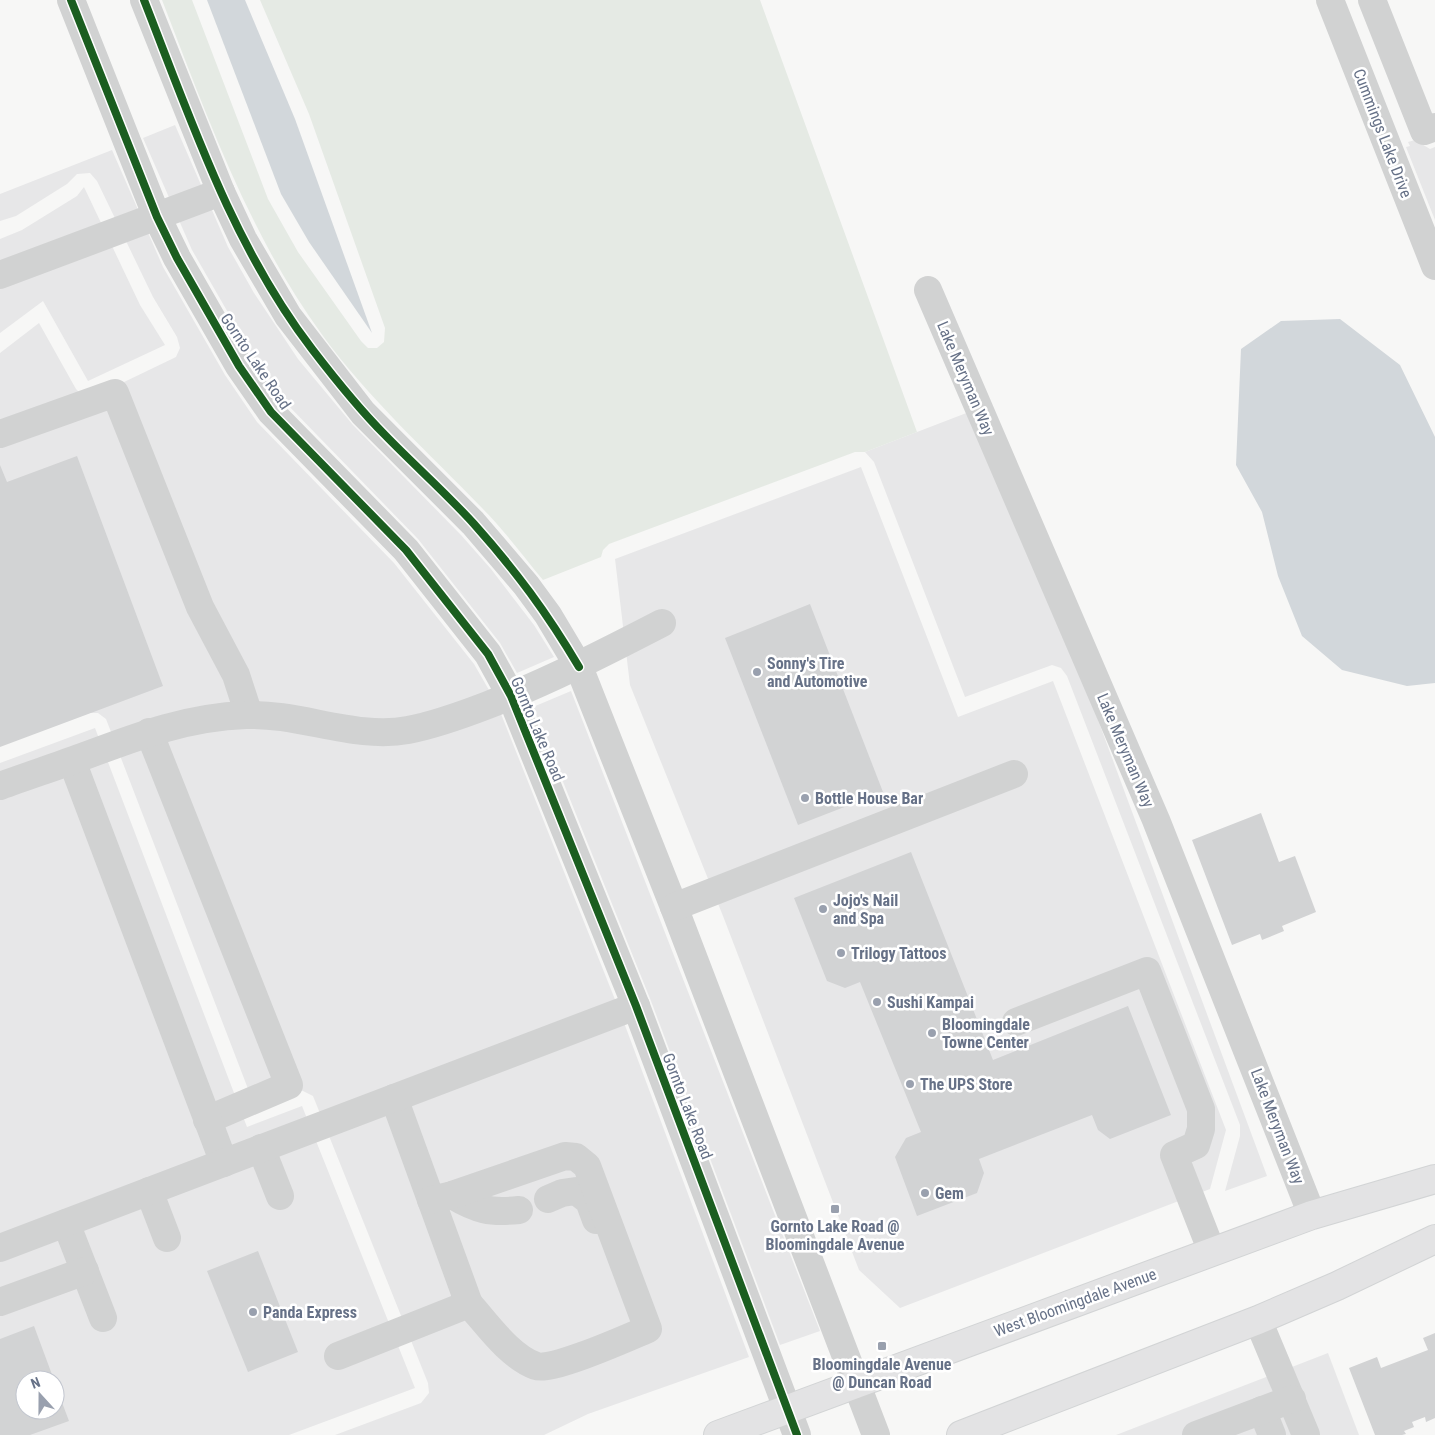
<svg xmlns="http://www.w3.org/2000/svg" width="1435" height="1435" viewBox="0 0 1435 1435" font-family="'Roboto Condensed',sans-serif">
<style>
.built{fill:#e7e7e8;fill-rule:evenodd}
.green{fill:#e5eae4}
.water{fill:#d2d7db}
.building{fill:#d2d3d4}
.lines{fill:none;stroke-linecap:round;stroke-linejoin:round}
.major-casing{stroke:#d2d4d5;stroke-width:30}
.minor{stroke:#d1d2d2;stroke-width:28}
.major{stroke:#e3e3e4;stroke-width:28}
.cycleway-casing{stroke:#fff;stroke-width:11}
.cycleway{stroke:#1b5e20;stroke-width:8}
.poi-dot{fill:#99a0ae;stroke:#fff;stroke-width:2}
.labels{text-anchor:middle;stroke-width:5;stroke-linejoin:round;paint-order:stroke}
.street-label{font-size:16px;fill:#667187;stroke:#fff}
.poi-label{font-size:16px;font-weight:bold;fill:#667187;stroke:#fff;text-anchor:start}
</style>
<rect width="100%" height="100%" fill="#f7f7f6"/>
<g class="built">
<polygon points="175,125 228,247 254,293 298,359 353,425 461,535 491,569 534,625 554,657 517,673 500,643 418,539 283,400 253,356 192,250 143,138"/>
<polygon points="1415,140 1430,149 1435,147 1435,220 1406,147 1410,146 1408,142"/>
<polygon points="112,150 163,267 225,375 257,422 394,563 474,664 497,704 620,1012 749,1357 588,1414 544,1435 335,1435 421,1403 429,1393 428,1383 313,1096 301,1090 255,1107 106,719 98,713 89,713 0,746 0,353 39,323 76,389 82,395 95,396 176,357 180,348 177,337 153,297 97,181 90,173 77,174 67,184 16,216 0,221 0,194"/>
<polygon points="84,187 140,305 165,345 88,381 43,301 0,333 0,239 22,230 77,196"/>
<polygon points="982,407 1267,1176 1225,1191 1240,1136 1240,1125 1067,676 1061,668 1052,665 965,697 874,462 865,452"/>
<polygon points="861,467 958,717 1053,681 1226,1130 1210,1189 900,1308 859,1270 723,916 630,685 615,559"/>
<polygon points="571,691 820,1331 780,1345 651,1001 533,707"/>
<path d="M 95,728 L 247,1127 L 302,1106 L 415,1388 L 289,1435 L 0,1435 L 0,763 ZM 25,1380 L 55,1380 L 55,1410 L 25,1410 Z"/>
<polygon points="1328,1353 1359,1435 1116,1435"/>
</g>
<path class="green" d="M 162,0 L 192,0 L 268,199 L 298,252 L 361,341 L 368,348 L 377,348 L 384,342 L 385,328 L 309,114 L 260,0 L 760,0 L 917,432 L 865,452 L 855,452 L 609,544 L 603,550 L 601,557 L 543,580 C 523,556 504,530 482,508 C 428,452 369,399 323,336 C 249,235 207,116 162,0 Z"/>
<g class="water">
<polygon points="207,0 245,0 295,119 372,333 309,242 281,194"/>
<polygon points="1340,319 1400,365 1435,437 1435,683 1407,686 1342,670 1302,636 1278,576 1262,512 1236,465 1241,349 1281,321"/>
</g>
<g class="building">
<polygon points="77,456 163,686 0,747 0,465 7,482"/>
<polygon points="810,604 883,792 798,825 725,638"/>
<polygon points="1261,813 1279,862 1295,856 1316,912 1282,926 1284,931 1262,940 1260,934 1232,945 1192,840"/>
<polygon points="911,852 993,1060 1128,1006 1171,1115 1110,1139 1098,1130 1092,1115 979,1159 984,1173 977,1193 917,1216 895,1157 906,1138 921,1132 860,982 845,988 827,981 794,898"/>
<polygon points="258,1251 298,1352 248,1372 207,1271"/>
<polygon points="34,1326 54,1380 25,1380 25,1410 55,1410 55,1384 69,1421 30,1435 0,1435 0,1339"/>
<polygon points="1435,1333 1435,1418 1426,1422 1425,1417 1412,1422 1414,1427 1404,1431 1406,1434 1402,1435 1375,1435 1349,1368 1377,1357 1381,1368 1428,1350 1423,1338"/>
</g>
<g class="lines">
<g class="major-casing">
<g id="major">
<polyline points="718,1435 1312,1215 1435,1179"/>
<polyline points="961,1435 1258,1320 1337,1286 1435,1239"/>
</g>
</g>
<g class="minor">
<polyline points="71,0 157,217 177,258 239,366 271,412 406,550 488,654 511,696 636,1006 797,1435"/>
<polyline points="144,0 221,192 243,239 288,316 363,413 473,523 526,585 548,615 579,667 674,907 876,1435"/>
<polyline points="1330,0 1435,266"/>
<polyline points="1372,0 1424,131 1435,127"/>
<polyline points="0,275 221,192"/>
<polyline points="928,290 1156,820 1312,1215"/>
<polyline points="0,434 115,393 200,607 236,675 249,715"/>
<polyline points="149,732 289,1085 207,1120"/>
<polyline points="72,761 224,1163"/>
<path d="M 0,786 C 27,776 55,767 82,757 C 138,736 187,717 246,715 C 300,713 356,740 408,730 C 435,725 462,715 488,705 C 549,681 604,653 662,623"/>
<polyline points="674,907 1014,774"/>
<polyline points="1016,1022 1147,971 1201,1109 1201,1129 1196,1145 1174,1155 1212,1252"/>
<polyline points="394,1098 469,1304"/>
<polyline points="261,1148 280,1196"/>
<polyline points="149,1191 167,1238"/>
<path d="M 452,1195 C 477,1210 490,1213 519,1210"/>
<polyline points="548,1199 562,1193 576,1191 589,1201 596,1220"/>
<polyline points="66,1223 103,1318"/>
<polyline points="0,1248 636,1006"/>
<polyline points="0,1302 85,1271"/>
<polyline points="1258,1320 1306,1435"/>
<path d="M 338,1356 L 469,1304 C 488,1325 509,1356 536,1366 C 551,1372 629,1337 648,1329 L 587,1166 L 576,1157 L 565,1156 L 452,1195 L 431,1200"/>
<polyline points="1262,1410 1272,1435"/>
<polyline points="1196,1435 1292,1399"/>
</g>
<use href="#major" class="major"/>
<g class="cycleway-casing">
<g id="cycleway">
<polyline points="71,0 157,217 177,258 239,366 271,412 406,550 488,654 511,696 636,1006 797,1435"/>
<path d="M 144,0 C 191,120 233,246 312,349 C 335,379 358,408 385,435 C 414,465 446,493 474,524 C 516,571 547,613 579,667"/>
</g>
</g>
<use href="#cycleway" class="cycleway"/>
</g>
<g class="poi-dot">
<circle cx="757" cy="672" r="5"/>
<circle cx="805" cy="798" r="5"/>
<circle cx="823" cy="909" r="5"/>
<circle cx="841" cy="953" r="5"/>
<circle cx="877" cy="1002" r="5"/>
<circle cx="932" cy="1033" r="5"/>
<circle cx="910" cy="1084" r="5"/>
<circle cx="925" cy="1193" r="5"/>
<rect x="830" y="1204" width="10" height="10" rx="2.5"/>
<circle cx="253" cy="1312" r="5"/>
<rect x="877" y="1341" width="10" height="10" rx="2.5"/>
</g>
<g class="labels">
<g class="street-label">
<text transform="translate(1383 133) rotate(69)" y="6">Cummings Lake Drive</text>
<text transform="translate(256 361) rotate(56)" y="6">Gornto Lake Road</text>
<text transform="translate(966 378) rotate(67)" y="6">Lake Meryman Way</text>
<text transform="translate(538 729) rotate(67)" y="6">Gornto Lake Road</text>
<text transform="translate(1126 750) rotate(67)" y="6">Lake Meryman Way</text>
<text transform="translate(688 1106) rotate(69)" y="6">Gornto Lake Road</text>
<text transform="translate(1278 1126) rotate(69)" y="6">Lake Meryman Way</text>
<text transform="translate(1075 1302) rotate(-20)" y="6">West Bloomingdale Avenue</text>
</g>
<g class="poi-label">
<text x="767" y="669">Sonny's Tire<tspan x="767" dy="18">and Automotive</tspan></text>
<text x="815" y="804">Bottle House Bar</text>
<text x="833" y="906">Jojo's Nail<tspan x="833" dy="18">and Spa</tspan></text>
<text x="851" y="959">Trilogy Tattoos</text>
<text x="887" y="1008">Sushi Kampai</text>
<text x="942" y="1030">Bloomingdale<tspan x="942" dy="18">Towne Center</tspan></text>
<text x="920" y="1090">The UPS Store</text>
<text x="935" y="1199">Gem</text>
<text x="835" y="1232" text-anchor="middle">Gornto Lake Road @<tspan x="835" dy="18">Bloomingdale Avenue</tspan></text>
<text x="263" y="1318">Panda Express</text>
<text x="882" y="1370" text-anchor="middle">Bloomingdale Avenue<tspan x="882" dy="18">@ Duncan Road</tspan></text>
</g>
</g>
<g transform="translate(40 1395) rotate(339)"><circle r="24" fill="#ffffff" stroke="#c2c6cf"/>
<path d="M0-4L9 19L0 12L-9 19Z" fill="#99a0ae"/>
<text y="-8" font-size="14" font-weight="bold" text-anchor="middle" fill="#667187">N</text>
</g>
</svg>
